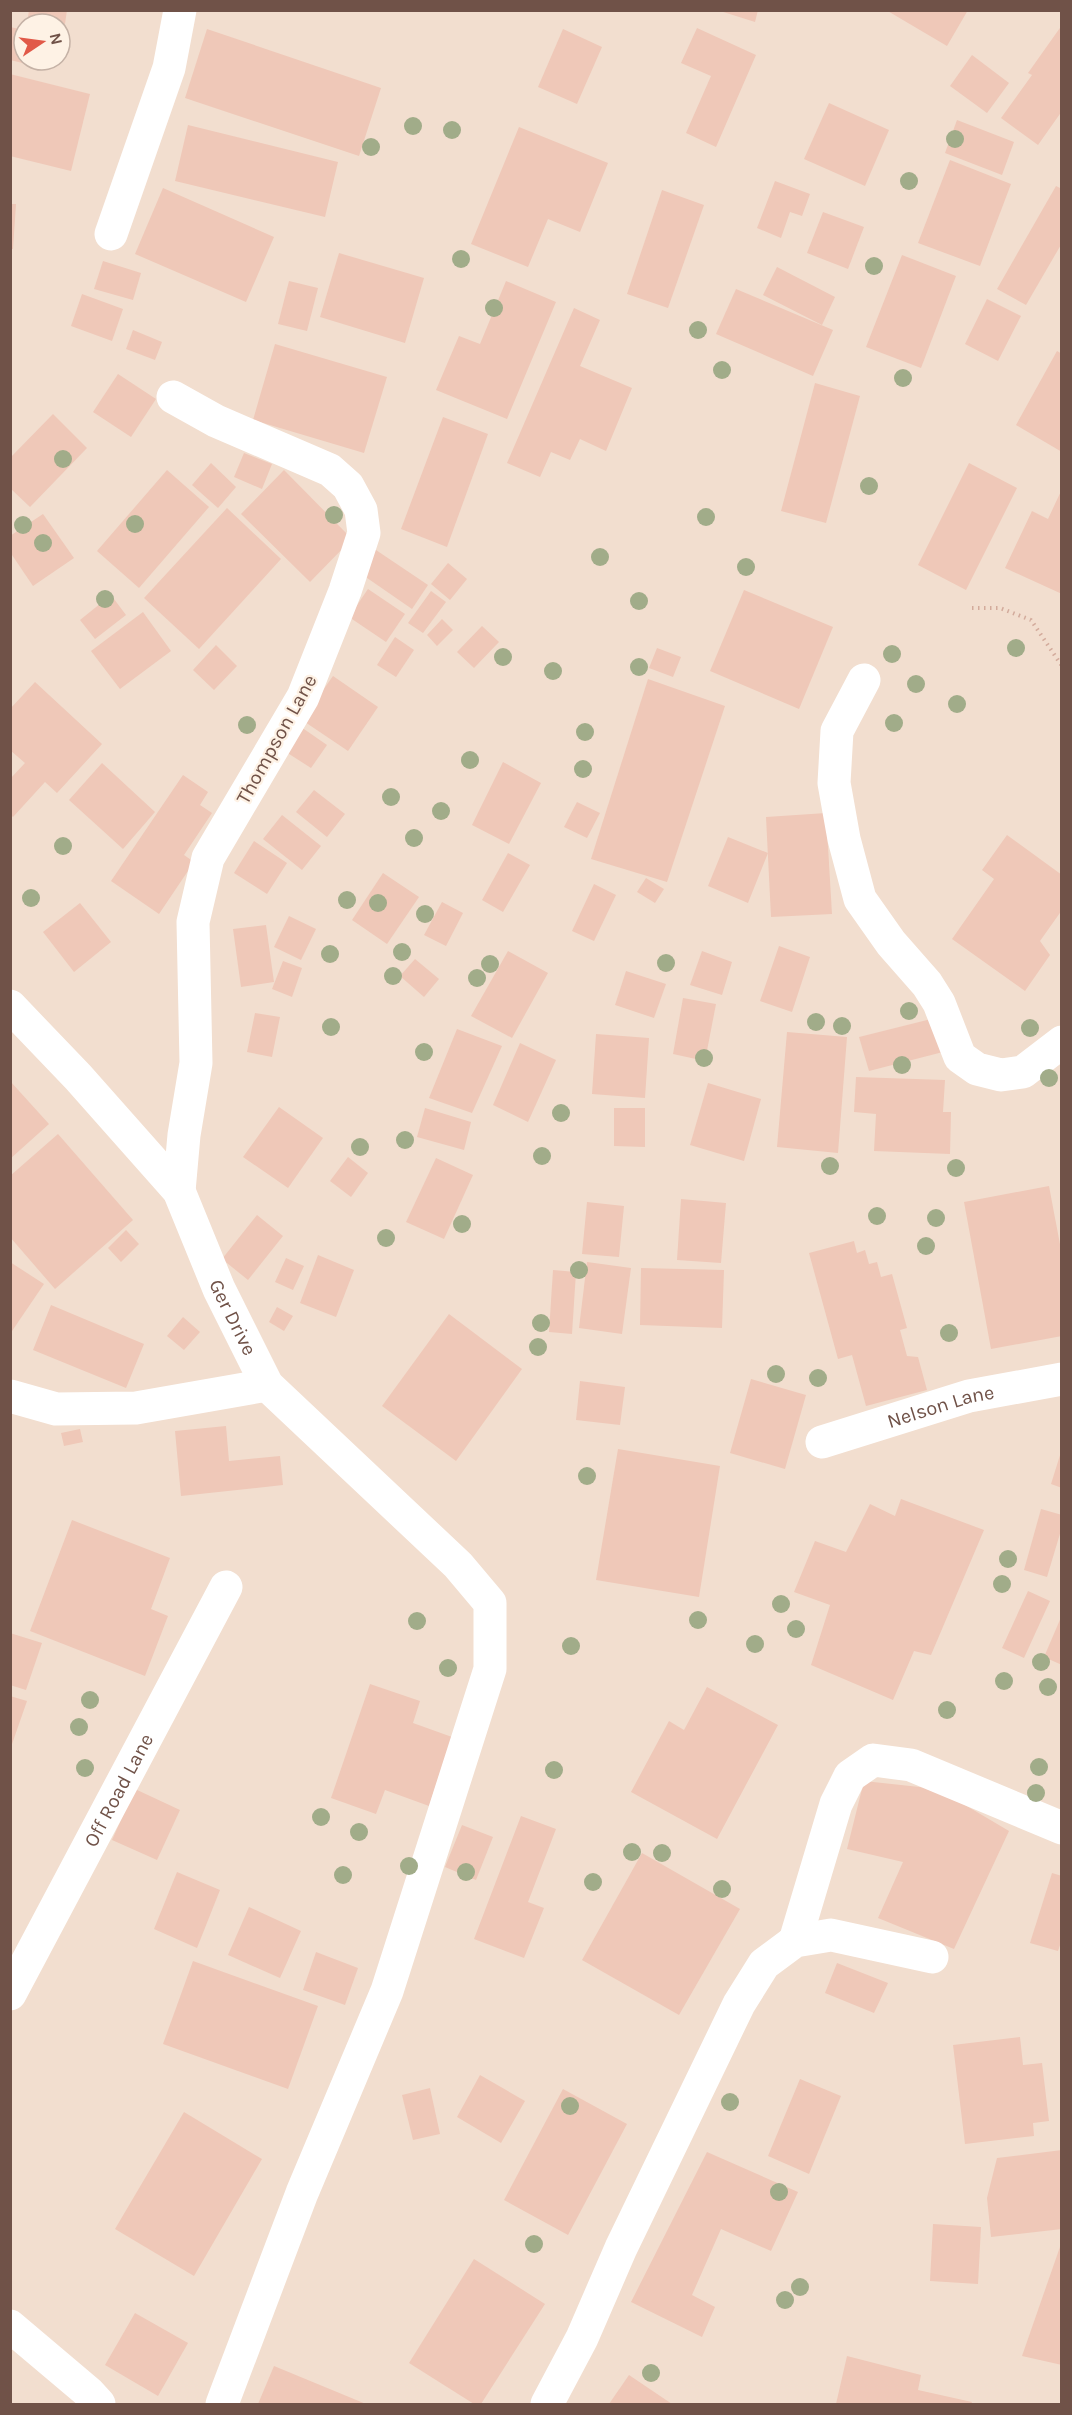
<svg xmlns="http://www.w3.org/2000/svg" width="1072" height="2415" viewBox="0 0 1072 2415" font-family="Karla,sans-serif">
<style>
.residential{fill:#f2decf;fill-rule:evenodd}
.building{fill:#efc8b8}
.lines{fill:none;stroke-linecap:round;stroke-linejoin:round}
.path{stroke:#d3ab9c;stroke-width:4;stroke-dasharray:1.5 4.5;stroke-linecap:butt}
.minor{stroke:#fff;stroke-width:33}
.tree{fill:#a1ac89}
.labels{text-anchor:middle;stroke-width:4.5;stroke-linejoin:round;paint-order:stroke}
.street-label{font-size:20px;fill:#705248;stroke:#fef2e5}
</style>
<rect width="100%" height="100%" fill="#fbede0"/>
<path class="residential" d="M 11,11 L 1061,11 L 1061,2404 L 11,2404 ZM 24,24 L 60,24 L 60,60 L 24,60 Z"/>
<g class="building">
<polygon points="29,10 67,10 65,24 28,17"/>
<polygon points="717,10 758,10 755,22"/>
<polygon points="886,10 968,10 947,46"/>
<polygon points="1062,25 1062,111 1038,145 1001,118 1032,75 1028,73"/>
<polygon points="10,27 24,30 24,60 33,60 31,65 10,60"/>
<polygon points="697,28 756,55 716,147 686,133 711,76 681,63"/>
<polygon points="207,29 381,88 359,156 185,98"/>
<polygon points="563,29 602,47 577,104 538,87"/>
<polygon points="972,55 1009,83 987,113 950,86"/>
<polygon points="10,74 90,94 71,171 10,156"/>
<polygon points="829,103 889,130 865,186 804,159"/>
<polygon points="957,120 1014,142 1002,175 945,153"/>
<polygon points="188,125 338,162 325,217 175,181"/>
<polygon points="519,127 608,163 580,232 548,219 528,267 471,244"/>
<polygon points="950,160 1011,184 980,266 918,243"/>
<polygon points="775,181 810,194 802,216 790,212 781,238 757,228"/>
<polygon points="1056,186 1062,189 1062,243 1026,305 997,289"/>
<polygon points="163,188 274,237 246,302 135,254"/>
<polygon points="662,190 704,205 668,308 627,294"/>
<polygon points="10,204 16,204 13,249 10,249"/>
<polygon points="823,212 864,227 848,269 807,253"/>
<polygon points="339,253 424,278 405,343 320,317"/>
<polygon points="902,255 956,276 921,368 866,347"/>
<polygon points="103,261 141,273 133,300 94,289"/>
<polygon points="777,267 835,297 822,325 763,295"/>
<polygon points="289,281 318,288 307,331 278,324"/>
<polygon points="506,281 556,302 507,419 436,390 459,336 480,344"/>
<polygon points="736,289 833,330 813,376 716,334"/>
<polygon points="82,294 123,309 112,341 71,326"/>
<polygon points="987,299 1021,316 998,361 965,344"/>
<polygon points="574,308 600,320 580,366 632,388 606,451 580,439 570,460 551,452 540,477 507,463"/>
<polygon points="133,330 162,342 155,360 126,349"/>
<polygon points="275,344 387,377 364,453 253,420"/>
<polygon points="1057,351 1062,354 1062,452 1016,425"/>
<polygon points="118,374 156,399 131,437 93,412"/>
<polygon points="815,383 860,396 826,523 781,511"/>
<polygon points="53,414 87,448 30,507 10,488 10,458"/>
<polygon points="443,417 488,434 447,547 401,529"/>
<polygon points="244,453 272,464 262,489 234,477"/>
<polygon points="211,463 236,487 218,508 192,485"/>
<polygon points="969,463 1017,488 966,590 918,565"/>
<polygon points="167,470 209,507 139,588 97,551"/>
<polygon points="284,470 352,539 310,582 241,514"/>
<polygon points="1062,489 1062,594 1005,568 1032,511 1048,519"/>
<polygon points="227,508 281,559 199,649 144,598"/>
<polygon points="43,514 74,558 33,586 10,552 10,536"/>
<polygon points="373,548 428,585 412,609 357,571"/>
<polygon points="448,563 467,579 450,600 431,584"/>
<polygon points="368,589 405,614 386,642 349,617"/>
<polygon points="744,590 833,627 799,709 710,671"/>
<polygon points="431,591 446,602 423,633 408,623"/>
<polygon points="111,595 126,615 95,639 80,620"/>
<polygon points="143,612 171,651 120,689 91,651"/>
<polygon points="442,619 453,630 437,646 427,635"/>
<polygon points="482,626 499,642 474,668 457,652"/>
<polygon points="395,637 414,650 396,677 377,665"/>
<polygon points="216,645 237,666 214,690 193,670"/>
<polygon points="657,648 681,657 673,677 649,668"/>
<polygon points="333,676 378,707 348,751 302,720"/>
<polygon points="648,679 725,706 667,882 591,859"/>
<polygon points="35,682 102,744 57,793 45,782 13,817 10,814 10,779 25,763 10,750 10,709"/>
<polygon points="301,727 327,745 311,768 286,752"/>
<polygon points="503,762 541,783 509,844 472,825"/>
<polygon points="102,763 155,812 123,849 69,800"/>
<polygon points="183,775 208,792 200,805 212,813 184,855 194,862 159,914 111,881"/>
<polygon points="314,790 345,814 327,837 296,812"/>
<polygon points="577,802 600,813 587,838 564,827"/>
<polygon points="826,813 832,914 771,917 766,817"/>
<polygon points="282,815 321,846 302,870 263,839"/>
<polygon points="1007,835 1062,875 1062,910 1040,941 1050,955 1025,991 952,939 994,879 982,870"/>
<polygon points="728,837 768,853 748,903 708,886"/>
<polygon points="254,841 287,863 267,894 234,873"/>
<polygon points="508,853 530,865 503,912 482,900"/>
<polygon points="383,873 419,897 387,944 352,920"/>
<polygon points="646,878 664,889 655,903 637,892"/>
<polygon points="594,884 616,895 594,941 572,931"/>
<polygon points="442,902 463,913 446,946 424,935"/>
<polygon points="80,903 111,942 74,972 43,932"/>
<polygon points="289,916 316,929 301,960 274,947"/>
<polygon points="266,925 274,982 241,987 233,929"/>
<polygon points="779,946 810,957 792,1012 760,1001"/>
<polygon points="508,951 548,973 512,1038 471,1016"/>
<polygon points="702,951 732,962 722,995 690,985"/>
<polygon points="415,959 439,979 424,997 400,976"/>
<polygon points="283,961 302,968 292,997 272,989"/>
<polygon points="626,971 666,984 654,1018 615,1005"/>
<polygon points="683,998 716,1004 705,1061 673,1054"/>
<polygon points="255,1013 280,1017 272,1057 247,1052"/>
<polygon points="935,1018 943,1052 869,1071 859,1037"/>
<polygon points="457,1029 502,1046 472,1113 429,1098"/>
<polygon points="787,1032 847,1037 838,1153 777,1147"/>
<polygon points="596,1034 649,1038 645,1098 592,1094"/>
<polygon points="520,1043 556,1060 528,1122 493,1105"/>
<polygon points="856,1077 945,1080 943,1112 951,1112 950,1154 874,1151 876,1114 854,1112"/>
<polygon points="10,1081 49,1124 10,1159"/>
<polygon points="708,1083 761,1099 744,1161 690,1145"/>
<polygon points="279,1107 323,1138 288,1188 243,1157"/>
<polygon points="425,1108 471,1122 464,1150 417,1137"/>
<polygon points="614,1108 645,1108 645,1147 614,1146"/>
<polygon points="58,1134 133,1220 55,1289 10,1237 10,1176"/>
<polygon points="348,1157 368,1173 351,1197 330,1181"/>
<polygon points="436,1158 473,1175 444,1239 406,1222"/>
<polygon points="1049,1186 1062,1255 1062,1336 991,1349 964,1202"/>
<polygon points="681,1199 726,1203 721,1263 677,1260"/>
<polygon points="587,1202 624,1206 619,1257 582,1254"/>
<polygon points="257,1215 283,1236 248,1280 222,1259"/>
<polygon points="126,1230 139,1244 121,1262 108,1248"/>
<polygon points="854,1241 857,1253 865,1250 869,1264 877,1262 881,1277 892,1274 907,1328 900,1330 907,1356 918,1357 927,1390 866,1406 852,1355 838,1359 809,1253"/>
<polygon points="318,1255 354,1270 336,1317 300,1303"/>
<polygon points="286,1258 304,1266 293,1290 275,1282"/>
<polygon points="10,1262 44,1284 10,1334"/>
<polygon points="587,1262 631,1268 622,1334 579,1328"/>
<polygon points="641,1268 724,1270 722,1328 640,1325"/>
<polygon points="553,1270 576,1272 572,1334 549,1332"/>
<polygon points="51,1305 144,1344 126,1388 33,1350"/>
<polygon points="277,1307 293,1316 284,1331 269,1322"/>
<polygon points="449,1314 522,1369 456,1461 382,1406"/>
<polygon points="183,1317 200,1332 184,1350 167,1336"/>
<polygon points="751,1379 806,1395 785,1469 730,1453"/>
<polygon points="580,1381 625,1387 620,1425 576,1420"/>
<polygon points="226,1426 229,1461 280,1456 283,1485 181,1496 175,1431"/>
<polygon points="80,1429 83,1442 64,1446 61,1433"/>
<polygon points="618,1449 720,1466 699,1597 596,1580"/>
<polygon points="1061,1452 1062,1452 1062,1488 1051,1484"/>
<polygon points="901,1499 984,1530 931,1655 914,1651 893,1700 811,1665 830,1605 794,1592 815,1541 846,1552 870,1504 895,1516"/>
<polygon points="1041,1509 1062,1515 1062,1527 1047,1577 1024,1570"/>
<polygon points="72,1520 170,1558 151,1609 168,1616 145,1676 30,1631"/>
<polygon points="1028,1591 1050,1601 1024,1658 1002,1648"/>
<polygon points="1062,1615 1062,1665 1044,1657"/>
<polygon points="10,1633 42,1643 26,1690 10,1685"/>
<polygon points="370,1684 420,1701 413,1723 452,1737 429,1806 385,1790 376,1814 331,1798"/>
<polygon points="707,1687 778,1725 717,1839 631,1792 669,1721 684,1730"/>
<polygon points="10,1696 27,1701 11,1747 10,1747"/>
<polygon points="864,1781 938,1789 1009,1831 954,1949 878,1918 903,1862 847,1849"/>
<polygon points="135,1789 180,1810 157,1860 112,1840"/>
<polygon points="521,1816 556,1829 528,1902 544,1908 524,1958 474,1939"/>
<polygon points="462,1825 493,1837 476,1880 445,1867"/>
<polygon points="642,1853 740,1909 679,2015 582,1960"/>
<polygon points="177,1872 220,1890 197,1948 154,1929"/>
<polygon points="1052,1873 1062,1876 1062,1939 1058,1951 1030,1943"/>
<polygon points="249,1907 301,1931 280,1978 228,1955"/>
<polygon points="316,1952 358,1968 345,2005 303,1990"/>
<polygon points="193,1961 318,2006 288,2089 163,2044"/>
<polygon points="837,1963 888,1983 874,2013 825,1993"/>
<polygon points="1020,2037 1023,2065 1042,2063 1049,2121 1033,2123 1034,2136 965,2144 953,2045"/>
<polygon points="480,2075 525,2101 501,2143 457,2117"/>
<polygon points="800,2079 841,2096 809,2174 768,2156"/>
<polygon points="430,2088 440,2134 413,2140 402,2095"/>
<polygon points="563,2089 627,2124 568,2235 504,2200"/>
<polygon points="184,2112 262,2159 194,2276 115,2229"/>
<polygon points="1062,2150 1062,2229 991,2237 987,2198 997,2158"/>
<polygon points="707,2152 798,2192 771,2251 721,2229 692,2295 715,2307 702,2337 631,2302"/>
<polygon points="933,2224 981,2227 978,2284 930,2281"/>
<polygon points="1061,2244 1062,2244 1062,2365 1022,2356"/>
<polygon points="474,2259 545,2304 481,2404 474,2404 409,2363"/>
<polygon points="135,2313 188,2343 158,2396 105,2365"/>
<polygon points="847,2356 921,2375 918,2390 972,2402 971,2404 836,2404"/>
<polygon points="274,2366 366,2404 258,2404"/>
<polygon points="629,2375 672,2404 609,2404"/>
</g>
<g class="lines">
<polyline class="path" points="972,608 1000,608 1031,620 1062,666"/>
<g class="minor">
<polyline points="111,234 169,68 180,10"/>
<polyline points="173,397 216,421 330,470 348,486 361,510 364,533 345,591 303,697 208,858 193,922 196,1063 184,1135 179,1191"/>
<polyline points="864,680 837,731 834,783 844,839 860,899 891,943 927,984 939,1003 960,1057 977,1069 1001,1075 1023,1072 1062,1042"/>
<path id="s1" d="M 10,1006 L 78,1077 L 179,1191 L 219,1289 L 267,1385 L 458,1565 L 490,1603 L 490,1669 L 387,1991 L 302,2193 L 222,2404"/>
<polyline points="10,1396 56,1409 136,1408 267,1385"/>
<path id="s2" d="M 822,1442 L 969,1396 L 1062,1379"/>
<polyline points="795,1941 836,1804 850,1776 873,1760 911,1765 1062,1828"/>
<path id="s3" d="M 10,1994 L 226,1587"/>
<polyline points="10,2326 88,2392 99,2404"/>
<polyline points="547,2404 582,2338 621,2248 739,2004 764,1964 795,1941 831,1935 932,1957"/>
</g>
</g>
<g class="tree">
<circle cx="413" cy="126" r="9"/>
<circle cx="452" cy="130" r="9"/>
<circle cx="955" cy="139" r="9"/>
<circle cx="371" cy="147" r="9"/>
<circle cx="909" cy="181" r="9"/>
<circle cx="461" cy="259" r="9"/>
<circle cx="874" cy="266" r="9"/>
<circle cx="494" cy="308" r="9"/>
<circle cx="698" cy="330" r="9"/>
<circle cx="722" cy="370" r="9"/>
<circle cx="903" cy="378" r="9"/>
<circle cx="63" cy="459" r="9"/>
<circle cx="869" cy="486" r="9"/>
<circle cx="334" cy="515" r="9"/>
<circle cx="706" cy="517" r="9"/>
<circle cx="135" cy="524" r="9"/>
<circle cx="23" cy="525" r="9"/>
<circle cx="43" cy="543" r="9"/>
<circle cx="600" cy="557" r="9"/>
<circle cx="746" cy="567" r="9"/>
<circle cx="105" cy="599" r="9"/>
<circle cx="639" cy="601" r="9"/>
<circle cx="1016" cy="648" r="9"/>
<circle cx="892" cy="654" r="9"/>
<circle cx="503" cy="657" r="9"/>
<circle cx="639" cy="667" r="9"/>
<circle cx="553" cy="671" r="9"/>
<circle cx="916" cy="684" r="9"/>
<circle cx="957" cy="704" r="9"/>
<circle cx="894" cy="723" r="9"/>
<circle cx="247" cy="725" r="9"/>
<circle cx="585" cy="732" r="9"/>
<circle cx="470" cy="760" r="9"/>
<circle cx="583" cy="769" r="9"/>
<circle cx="391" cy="797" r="9"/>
<circle cx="441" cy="811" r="9"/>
<circle cx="414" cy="838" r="9"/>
<circle cx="63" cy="846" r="9"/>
<circle cx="31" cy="898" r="9"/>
<circle cx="347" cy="900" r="9"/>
<circle cx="378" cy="903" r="9"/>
<circle cx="425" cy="914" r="9"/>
<circle cx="402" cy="952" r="9"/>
<circle cx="330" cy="954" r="9"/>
<circle cx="666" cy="963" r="9"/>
<circle cx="490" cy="964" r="9"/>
<circle cx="393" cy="976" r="9"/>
<circle cx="477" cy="978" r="9"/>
<circle cx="909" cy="1011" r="9"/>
<circle cx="816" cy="1022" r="9"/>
<circle cx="842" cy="1026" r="9"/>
<circle cx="331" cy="1027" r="9"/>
<circle cx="1030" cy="1028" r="9"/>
<circle cx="424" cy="1052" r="9"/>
<circle cx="704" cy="1058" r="9"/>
<circle cx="902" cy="1065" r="9"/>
<circle cx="1049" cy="1078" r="9"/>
<circle cx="561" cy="1113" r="9"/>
<circle cx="405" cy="1140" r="9"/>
<circle cx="360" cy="1147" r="9"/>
<circle cx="542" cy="1156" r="9"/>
<circle cx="830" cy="1166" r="9"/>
<circle cx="956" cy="1168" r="9"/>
<circle cx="877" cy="1216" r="9"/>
<circle cx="936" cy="1218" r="9"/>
<circle cx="462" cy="1224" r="9"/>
<circle cx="386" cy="1238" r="9"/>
<circle cx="926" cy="1246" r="9"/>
<circle cx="579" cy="1270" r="9"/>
<circle cx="541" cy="1323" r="9"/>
<circle cx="949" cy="1333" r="9"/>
<circle cx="538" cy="1347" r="9"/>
<circle cx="776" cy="1374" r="9"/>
<circle cx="818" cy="1378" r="9"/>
<circle cx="587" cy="1476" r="9"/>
<circle cx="1008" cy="1559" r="9"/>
<circle cx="1002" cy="1584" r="9"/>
<circle cx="781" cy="1604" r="9"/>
<circle cx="698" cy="1620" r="9"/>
<circle cx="417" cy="1621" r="9"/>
<circle cx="796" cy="1629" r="9"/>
<circle cx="755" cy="1644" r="9"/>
<circle cx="571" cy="1646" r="9"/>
<circle cx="1041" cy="1662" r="9"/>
<circle cx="448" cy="1668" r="9"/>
<circle cx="1004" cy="1681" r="9"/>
<circle cx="1048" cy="1687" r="9"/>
<circle cx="90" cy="1700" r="9"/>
<circle cx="947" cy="1710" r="9"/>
<circle cx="79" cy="1727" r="9"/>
<circle cx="1039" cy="1767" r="9"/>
<circle cx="85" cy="1768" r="9"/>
<circle cx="554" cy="1770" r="9"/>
<circle cx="1036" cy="1793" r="9"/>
<circle cx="321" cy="1817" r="9"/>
<circle cx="359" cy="1832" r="9"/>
<circle cx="632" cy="1852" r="9"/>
<circle cx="662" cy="1853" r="9"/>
<circle cx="409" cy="1866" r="9"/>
<circle cx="466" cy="1872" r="9"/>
<circle cx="343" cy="1875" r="9"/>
<circle cx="593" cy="1882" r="9"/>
<circle cx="722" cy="1889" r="9"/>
<circle cx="730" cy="2102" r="9"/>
<circle cx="570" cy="2106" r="9"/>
<circle cx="779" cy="2192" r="9"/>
<circle cx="534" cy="2244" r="9"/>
<circle cx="800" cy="2287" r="9"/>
<circle cx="785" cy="2300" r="9"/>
<circle cx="651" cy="2373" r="9"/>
</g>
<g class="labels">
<g class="street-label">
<text transform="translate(276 739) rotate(-61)" y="7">Thompson Lane</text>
<text dy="7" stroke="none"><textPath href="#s1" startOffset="388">Ger Drive</textPath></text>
<text dy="7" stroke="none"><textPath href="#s2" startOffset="124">Nelson Lane</textPath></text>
<text dy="7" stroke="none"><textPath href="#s3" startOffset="231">Off Road Lane</textPath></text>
</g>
</g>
<rect width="1072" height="2415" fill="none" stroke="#705248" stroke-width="24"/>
<g transform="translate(42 42) rotate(77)"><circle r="28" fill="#fef2e5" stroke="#c5b2a6" stroke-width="1.5"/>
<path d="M0-4.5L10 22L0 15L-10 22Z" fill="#e15948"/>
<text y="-9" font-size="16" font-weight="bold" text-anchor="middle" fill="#705248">N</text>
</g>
</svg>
